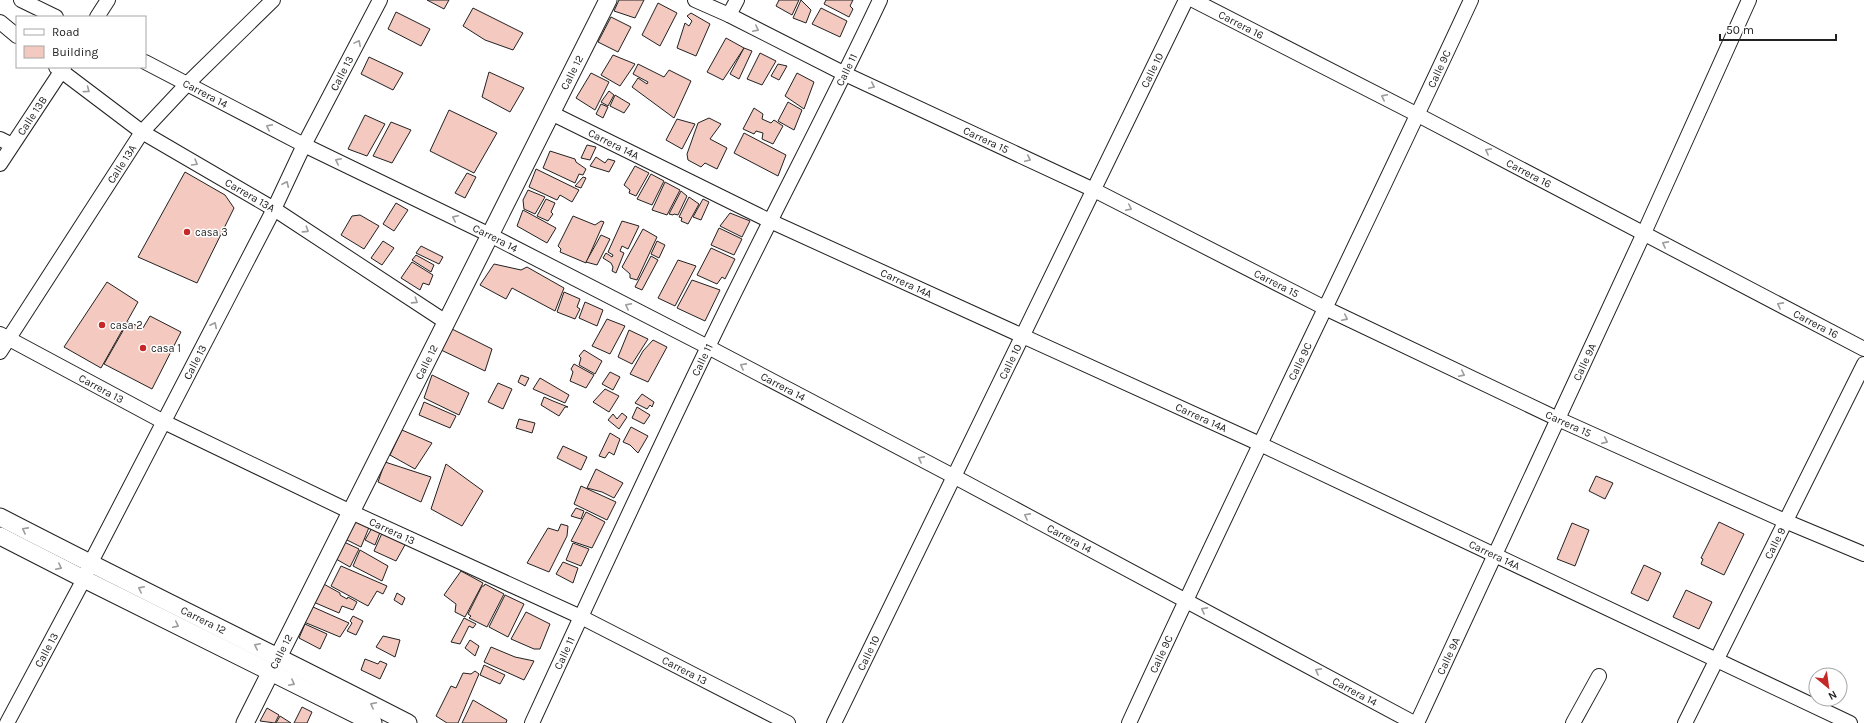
<svg xmlns="http://www.w3.org/2000/svg" width="1864" height="723" viewBox="0 0 1864 723" font-family="Karla,sans-serif">
<style>
.building{fill:#f3c9c0;stroke:#222}
.lines{fill:none;stroke-linecap:round;stroke-linejoin:round}
.minor-casing{stroke:#222;stroke-width:16}
.tertiary-casing{stroke:#222;stroke-width:19}
.minor{stroke:#fff;stroke-width:14}
.tertiary{stroke:#fff;stroke-width:17}
.oneway{stroke:#9c9c9c}
.poi-dot{fill:#c62828;stroke:#fff;stroke-width:1.5}
.labels{text-anchor:middle;stroke-width:3;stroke-linejoin:round;paint-order:stroke}
.street-label{font-size:11px;fill:#222;stroke:#fff}
.poi-label{font-size:11px;fill:#222;stroke:#fff;text-anchor:start}
</style>
<rect width="100%" height="100%" fill="#fff"/>
<g class="building">
<polygon points="427,0 449,0 444,9"/>
<polygon points="619,0 644,0 635,18 614,11"/>
<polygon points="779,0 799,0 792,15 776,6"/>
<polygon points="801,0 811,10 806,23 793,18"/>
<polygon points="826,0 853,0 850,6 853,9 849,17 824,4"/>
<polygon points="658,3 677,13 660,46 642,35"/>
<polygon points="473,8 523,33 513,50 485,40 463,26"/>
<polygon points="821,8 847,21 840,37 812,24"/>
<polygon points="396,12 430,29 421,46 388,29"/>
<polygon points="691,13 710,24 696,56 677,48 685,23 689,26 692,21 687,16"/>
<polygon points="611,17 631,27 618,52 598,42"/>
<polygon points="726,38 744,48 723,80 707,72"/>
<polygon points="744,48 752,51 739,79 730,74"/>
<polygon points="760,53 776,61 762,85 747,79"/>
<polygon points="613,55 635,64 620,86 601,75"/>
<polygon points="369,57 403,73 393,90 361,74"/>
<polygon points="638,64 664,77 669,70 691,81 674,118 632,87 638,78 647,84 648,82 633,74"/>
<polygon points="778,64 787,66 779,80 771,76"/>
<polygon points="489,72 524,88 510,112 482,97"/>
<polygon points="591,73 609,82 595,110 576,98"/>
<polygon points="797,73 814,82 804,109 785,96"/>
<polygon points="609,91 614,95 608,106 601,102"/>
<polygon points="615,95 630,104 624,113 610,106"/>
<polygon points="788,102 802,110 794,130 778,121"/>
<polygon points="601,104 608,107 603,118 596,114"/>
<polygon points="754,108 763,114 762,119 771,123 774,120 783,126 773,144 762,139 763,133 756,131 754,134 743,129"/>
<polygon points="449,110 497,133 474,173 430,151"/>
<polygon points="365,115 385,124 367,156 348,149"/>
<polygon points="709,118 721,124 710,139 727,148 717,169 705,163 701,167 688,160 687,154 698,123"/>
<polygon points="677,119 695,124 682,149 666,140"/>
<polygon points="391,122 411,130 392,163 373,156"/>
<polygon points="744,133 786,155 778,176 734,153"/>
<polygon points="587,145 596,147 590,160 581,158"/>
<polygon points="550,151 575,159 576,162 586,169 583,175 579,174 575,183 543,168"/>
<polygon points="596,157 605,163 608,159 615,161 609,172 590,166"/>
<polygon points="635,166 649,173 636,196 629,193 630,190 624,185"/>
<polygon points="536,169 579,190 572,202 560,195 557,200 529,187"/>
<polygon points="185,172 225,195 234,208 197,283 138,257"/>
<polygon points="467,173 476,177 465,198 455,193"/>
<polygon points="651,174 664,181 652,205 637,199"/>
<polygon points="583,177 586,178 581,188 575,186"/>
<polygon points="665,182 680,190 667,215 652,210"/>
<polygon points="528,190 545,197 535,214 524,209 523,200"/>
<polygon points="681,191 687,196 678,215 674,214 673,215 669,214"/>
<polygon points="689,197 699,204 688,224 681,221 682,218 679,217"/>
<polygon points="546,199 555,203 551,212 553,214 548,221 537,216"/>
<polygon points="703,199 709,202 701,220 693,217"/>
<polygon points="396,203 408,210 394,231 383,224"/>
<polygon points="523,210 556,228 547,243 517,226"/>
<polygon points="730,213 750,221 742,237 720,226"/>
<polygon points="360,215 379,226 364,249 341,235 352,216"/>
<polygon points="573,216 595,225 601,221 604,222 586,263 560,252 561,249 558,246"/>
<polygon points="622,221 639,226 628,249 622,246 620,251 624,253 616,273 612,271 613,267 611,263 603,258 606,253 612,257 613,255 608,252"/>
<polygon points="719,228 742,239 734,255 711,245"/>
<polygon points="643,229 657,237 637,280 630,278 630,274 622,267"/>
<polygon points="601,235 610,239 597,265 586,262"/>
<polygon points="383,241 394,248 382,265 371,258"/>
<polygon points="657,241 665,245 659,258 651,254"/>
<polygon points="421,246 443,257 439,264 416,253"/>
<polygon points="711,248 735,259 725,279 722,277 717,284 697,275"/>
<polygon points="416,255 434,265 431,272 412,260"/>
<polygon points="651,256 658,260 642,290 635,287"/>
<polygon points="678,260 696,266 675,306 658,298"/>
<polygon points="412,262 433,275 429,285 423,283 420,290 401,278"/>
<polygon points="494,264 521,270 527,267 564,288 555,311 512,288 506,299 480,285"/>
<polygon points="692,280 720,290 705,321 677,308"/>
<polygon points="107,282 138,302 101,368 64,347"/>
<polygon points="564,292 580,299 577,307 580,309 575,319 557,312"/>
<polygon points="585,302 603,310 597,326 579,318"/>
<polygon points="150,316 181,332 152,389 104,364 128,322 143,328"/>
<polygon points="607,319 625,326 610,354 592,346"/>
<polygon points="448,327 492,349 485,371 439,349"/>
<polygon points="629,330 648,339 632,364 618,357"/>
<polygon points="653,340 667,347 648,382 630,374 643,351"/>
<polygon points="584,350 602,361 595,374 579,365 581,358 579,356"/>
<polygon points="574,364 594,375 586,388 570,381 573,372 571,369"/>
<polygon points="610,372 620,377 613,390 602,384"/>
<polygon points="432,375 469,393 459,415 424,398"/>
<polygon points="521,375 529,378 525,386 518,382"/>
<polygon points="540,378 569,395 565,403 533,389"/>
<polygon points="498,383 512,389 503,409 488,402"/>
<polygon points="605,389 619,396 609,412 593,402"/>
<polygon points="642,394 654,402 652,407 650,405 647,409 635,403"/>
<polygon points="544,397 553,401 568,407 565,407 559,416 541,405"/>
<polygon points="424,402 456,416 450,428 419,415"/>
<polygon points="637,407 650,415 644,424 632,418"/>
<polygon points="622,413 627,417 619,429 608,420 613,414 617,419"/>
<polygon points="519,419 535,423 532,433 516,428"/>
<polygon points="631,427 648,436 638,453 630,445 623,442"/>
<polygon points="402,430 432,443 415,469 390,455"/>
<polygon points="610,433 620,439 614,455 609,452 605,458 599,456"/>
<polygon points="563,446 587,457 581,470 557,458"/>
<polygon points="385,462 431,477 421,502 378,482"/>
<polygon points="446,464 483,491 462,526 431,509"/>
<polygon points="596,469 623,483 614,498 602,492 587,488"/>
<polygon points="1596,476 1613,483 1605,499 1589,491"/>
<polygon points="581,486 616,502 607,520 574,504"/>
<polygon points="576,508 584,511 581,519 571,516"/>
<polygon points="586,512 605,522 592,548 571,541"/>
<polygon points="356,518 370,525 361,547 345,539"/>
<polygon points="1719,522 1744,534 1724,575 1701,564 1703,559 1701,558"/>
<polygon points="1572,523 1589,530 1575,566 1557,559"/>
<polygon points="561,524 568,526 567,536 549,572 527,563 548,528 558,531"/>
<polygon points="373,526 381,530 375,545 365,540"/>
<polygon points="383,531 406,543 396,561 374,551"/>
<polygon points="344,542 359,549 350,567 336,559"/>
<polygon points="573,543 589,549 581,566 566,560"/>
<polygon points="360,550 388,566 382,581 353,566"/>
<polygon points="563,562 578,568 573,583 556,574"/>
<polygon points="1644,565 1661,573 1648,601 1631,593"/>
<polygon points="341,566 387,586 383,594 377,591 368,606 331,586"/>
<polygon points="461,571 483,583 465,617 455,612 456,604 444,595"/>
<polygon points="320,582 340,593 340,595 347,599 348,597 357,602 353,610 342,606 339,613 311,601"/>
<polygon points="485,584 504,594 487,627 469,618 471,616 468,614 482,586 484,586"/>
<polygon points="1686,590 1712,602 1699,629 1673,617"/>
<polygon points="397,593 405,598 402,605 394,600"/>
<polygon points="505,595 524,604 508,637 489,627"/>
<polygon points="313,607 349,623 340,637 304,622"/>
<polygon points="526,612 550,624 540,649 534,649 511,639"/>
<polygon points="353,616 363,621 356,635 347,631 352,623 350,621"/>
<polygon points="464,618 476,624 473,628 469,626 460,644 451,642"/>
<polygon points="305,624 327,634 320,649 299,638"/>
<polygon points="383,636 400,640 395,657 376,647"/>
<polygon points="470,640 479,646 475,656 465,648"/>
<polygon points="491,647 515,657 534,661 524,680 484,662"/>
<polygon points="365,659 378,664 380,661 387,664 380,679 361,670"/>
<polygon points="484,665 505,675 500,684 480,675"/>
<polygon points="475,671 479,674 458,723 447,723 436,716 451,686 456,688 463,673 471,674"/>
<polygon points="473,700 507,720 506,723 462,723"/>
<polygon points="302,707 312,712 307,723 294,723"/>
<polygon points="267,708 279,715 275,723 260,721"/>
<polygon points="280,716 291,723 276,723"/>
</g>
<g class="lines">
<g class="minor-casing">
<g id="minor">
<polyline points="21,0 56,17"/>
<path id="s1" d="M 695,0 L 729,15 L 845,74 L 1094,190 L 1325,308 L 1558,419 L 1785,521 L 1864,554"/>
<path id="s2" d="M 1193,0 L 1418,115 L 1864,349"/>
<polyline points="729,15 737,0"/>
<polyline points="97,17 108,0"/>
<polyline points="0,22 17,36"/>
<path id="s3" d="M 145,62 L 304,145 L 490,235 L 708,347 L 955,477 L 1414,723"/>
<path id="s4" d="M 56,67 L 142,132 L 274,209 L 446,322"/>
<path id="s5" d="M 551,113 L 770,221 L 1260,444 L 1850,723"/>
<polyline points="0,139 12,145"/>
<path id="s6" d="M 0,164 L 64,67"/>
<path id="s7" d="M 0,334 L 164,422 L 351,512 L 581,617 L 788,723"/>
<path id="s8" d="M 0,352 L 142,132 L 187,84 L 273,0"/>
<path id="s9" d="M 7,723 L 84,579 L 90,564 L 274,209 L 304,145 L 380,0"/>
<path id="s10" d="M 532,723 C 590,597 648,471 708,347 C 764,230 825,117 880,0"/>
<path id="s11" d="M 834,723 L 1186,0"/>
<path id="s12" d="M 1129,723 C 1240,481 1359,242 1471,0"/>
<path id="s13" d="M 1417,723 L 1644,233 L 1749,0"/>
<polyline points="1573,723 1599,676"/>
<path id="s14" d="M 1685,723 L 1864,364"/>
</g>
</g>
<g class="tertiary-casing">
<g id="tertiary">
<path id="s15" d="M 0,517 C 135,587 272,653 408,723"/>
<polyline points="0,536 84,579 373,723"/>
<path id="s16" d="M 245,723 L 608,0"/>
</g>
</g>
<use href="#minor" class="minor"/>
<use href="#tertiary" class="tertiary"/>
</g>
<defs><path id="oneway-chevron" d="M-2-3.5L2.5 0L-2 3.5" fill="none" stroke-width="1.6" stroke-linecap="round" stroke-linejoin="round"/></defs>
<g class="oneway">
<use href="#oneway-chevron" transform="translate(756 29) rotate(27)"/>
<use href="#oneway-chevron" transform="translate(358 43) rotate(-62)"/>
<use href="#oneway-chevron" transform="translate(872 86) rotate(25)"/>
<use href="#oneway-chevron" transform="translate(87 90) rotate(37)"/>
<use href="#oneway-chevron" transform="translate(1384 97) rotate(-153)"/>
<use href="#oneway-chevron" transform="translate(269 127) rotate(-153)"/>
<use href="#oneway-chevron" transform="translate(1488 151) rotate(-152)"/>
<use href="#oneway-chevron" transform="translate(1028 159) rotate(25)"/>
<use href="#oneway-chevron" transform="translate(338 161) rotate(-154)"/>
<use href="#oneway-chevron" transform="translate(195 163) rotate(30)"/>
<use href="#oneway-chevron" transform="translate(286 184) rotate(-65)"/>
<use href="#oneway-chevron" transform="translate(1129 208) rotate(27)"/>
<use href="#oneway-chevron" transform="translate(455 218) rotate(-154)"/>
<use href="#oneway-chevron" transform="translate(306 230) rotate(33)"/>
<use href="#oneway-chevron" transform="translate(1665 244) rotate(-152)"/>
<use href="#oneway-chevron" transform="translate(415 301) rotate(33)"/>
<use href="#oneway-chevron" transform="translate(1780 305) rotate(-152)"/>
<use href="#oneway-chevron" transform="translate(628 306) rotate(-153)"/>
<use href="#oneway-chevron" transform="translate(1345 318) rotate(26)"/>
<use href="#oneway-chevron" transform="translate(214 325) rotate(-63)"/>
<use href="#oneway-chevron" transform="translate(743 366) rotate(-152)"/>
<use href="#oneway-chevron" transform="translate(1462 374) rotate(26)"/>
<use href="#oneway-chevron" transform="translate(1605 441) rotate(24)"/>
<use href="#oneway-chevron" transform="translate(921 459) rotate(-152)"/>
<use href="#oneway-chevron" transform="translate(1027 516) rotate(-152)"/>
<use href="#oneway-chevron" transform="translate(25 530) rotate(-152)"/>
<use href="#oneway-chevron" transform="translate(59 567) rotate(27)"/>
<use href="#oneway-chevron" transform="translate(141 589) rotate(-154)"/>
<use href="#oneway-chevron" transform="translate(1204 610) rotate(-152)"/>
<use href="#oneway-chevron" transform="translate(176 625) rotate(26)"/>
<use href="#oneway-chevron" transform="translate(257 646) rotate(-154)"/>
<use href="#oneway-chevron" transform="translate(1318 671) rotate(-152)"/>
<use href="#oneway-chevron" transform="translate(292 683) rotate(27)"/>
<use href="#oneway-chevron" transform="translate(373 705) rotate(-153)"/>
</g>
<g class="poi-dot">
<circle cx="187" cy="232" r="4"/>
<circle cx="102" cy="325" r="4"/>
<circle cx="143" cy="348" r="4"/>
</g>
<g class="labels">
<g class="street-label">
<text dy="4" stroke="none"><textPath href="#s2" startOffset="54">Carrera 16</textPath></text>
<text dy="4" stroke="none"><textPath href="#s12" startOffset="724">Calle 9C</textPath></text>
<text dy="4" stroke="none"><textPath href="#s10" startOffset="725">Calle 11</textPath></text>
<text dy="4" stroke="none"><textPath href="#s11" startOffset="726">Calle 10</textPath></text>
<text dy="4" stroke="none"><textPath href="#s16" startOffset="728">Calle 12</textPath></text>
<text dy="4" stroke="none"><textPath href="#s9" startOffset="731">Calle 13</textPath></text>
<text dy="4" stroke="none"><textPath href="#s3" startOffset="68">Carrera 14</textPath></text>
<text dy="4" stroke="none"><textPath href="#s6" startOffset="58">Calle 13B</textPath></text>
<text dy="4" stroke="none"><textPath href="#s1" startOffset="323">Carrera 15</textPath></text>
<text dy="4" stroke="none"><textPath href="#s5" startOffset="70">Carrera 14A</textPath></text>
<text dy="4" stroke="none"><textPath href="#s8" startOffset="224">Calle 13A</textPath></text>
<text dy="4" stroke="none"><textPath href="#s2" startOffset="378">Carrera 16</textPath></text>
<text dy="4" stroke="none"><textPath href="#s4" startOffset="233">Carrera 13A</textPath></text>
<text dy="4" stroke="none"><textPath href="#s3" startOffset="392">Carrera 14</textPath></text>
<text dy="4" stroke="none"><textPath href="#s5" startOffset="394">Carrera 14A</textPath></text>
<text dy="4" stroke="none"><textPath href="#s1" startOffset="647">Carrera 15</textPath></text>
<text dy="4" stroke="none"><textPath href="#s2" startOffset="702">Carrera 16</textPath></text>
<text dy="4" stroke="none"><textPath href="#s10" startOffset="401">Calle 11</textPath></text>
<text dy="4" stroke="none"><textPath href="#s12" startOffset="400">Calle 9C</textPath></text>
<text dy="4" stroke="none"><textPath href="#s9" startOffset="407">Calle 13</textPath></text>
<text dy="4" stroke="none"><textPath href="#s16" startOffset="404">Calle 12</textPath></text>
<text dy="4" stroke="none"><textPath href="#s11" startOffset="402">Calle 10</textPath></text>
<text dy="4" stroke="none"><textPath href="#s13" startOffset="398">Calle 9A</textPath></text>
<text dy="4" stroke="none"><textPath href="#s3" startOffset="716">Carrera 14</textPath></text>
<text dy="4" stroke="none"><textPath href="#s7" startOffset="115">Carrera 13</textPath></text>
<text dy="4" stroke="none"><textPath href="#s5" startOffset="718">Carrera 14A</textPath></text>
<text dy="4" stroke="none"><textPath href="#s1" startOffset="971">Carrera 15</textPath></text>
<text dy="4" stroke="none"><textPath href="#s7" startOffset="439">Carrera 13</textPath></text>
<text dy="4" stroke="none"><textPath href="#s3" startOffset="1040">Carrera 14</textPath></text>
<text dy="4" stroke="none"><textPath href="#s14" startOffset="201">Calle 9</textPath></text>
<text dy="4" stroke="none"><textPath href="#s5" startOffset="1042">Carrera 14A</textPath></text>
<text dy="4" stroke="none"><textPath href="#s15" startOffset="228">Carrera 12</textPath></text>
<text dy="4" stroke="none"><textPath href="#s9" startOffset="83">Calle 13</textPath></text>
<text dy="4" stroke="none"><textPath href="#s16" startOffset="80">Calle 12</textPath></text>
<text dy="4" stroke="none"><textPath href="#s10" startOffset="77">Calle 11</textPath></text>
<text dy="4" stroke="none"><textPath href="#s11" startOffset="78">Calle 10</textPath></text>
<text dy="4" stroke="none"><textPath href="#s12" startOffset="76">Calle 9C</textPath></text>
<text dy="4" stroke="none"><textPath href="#s13" startOffset="74">Calle 9A</textPath></text>
<text dy="4" stroke="none"><textPath href="#s7" startOffset="763">Carrera 13</textPath></text>
<text dy="4" stroke="none"><textPath href="#s3" startOffset="1364">Carrera 14</textPath></text>
</g>
<g class="poi-label">
<text x="195" y="236">casa 3</text>
<text x="110" y="329">casa 2</text>
<text x="151" y="352">casa 1</text>
</g>
</g>
<rect x="16" y="16" width="130" height="52" fill="#ffffff" stroke="#a7a7a7"/>
<rect x="24" y="29" width="20" height="6" fill="#ffffff" stroke="#a7a7a7"/>
<text x="52" y="36" font-size="12" fill="#222222">Road</text>
<rect x="24" y="46" width="20" height="12" fill="#f3c9c0" stroke="#a7a7a7"/>
<text x="52" y="56" font-size="12" fill="#222222">Building</text>
<g transform="translate(1828 687) rotate(151)"><circle r="19" fill="#ffffff" stroke="#a7a7a7"/>
<path d="M0-3L7 15L0 10L-7 15Z" fill="#c62828"/>
<text y="-6" font-size="11" font-weight="bold" text-anchor="middle" fill="#222222">N</text>
</g>
<path d="M1720 34v6h116v-6" fill="none" stroke="#222222" stroke-width="2"/>
<text x="1726" y="34" font-size="12" fill="#222222" stroke="#ffffff" stroke-width="3" paint-order="stroke">50 m</text>
</svg>
